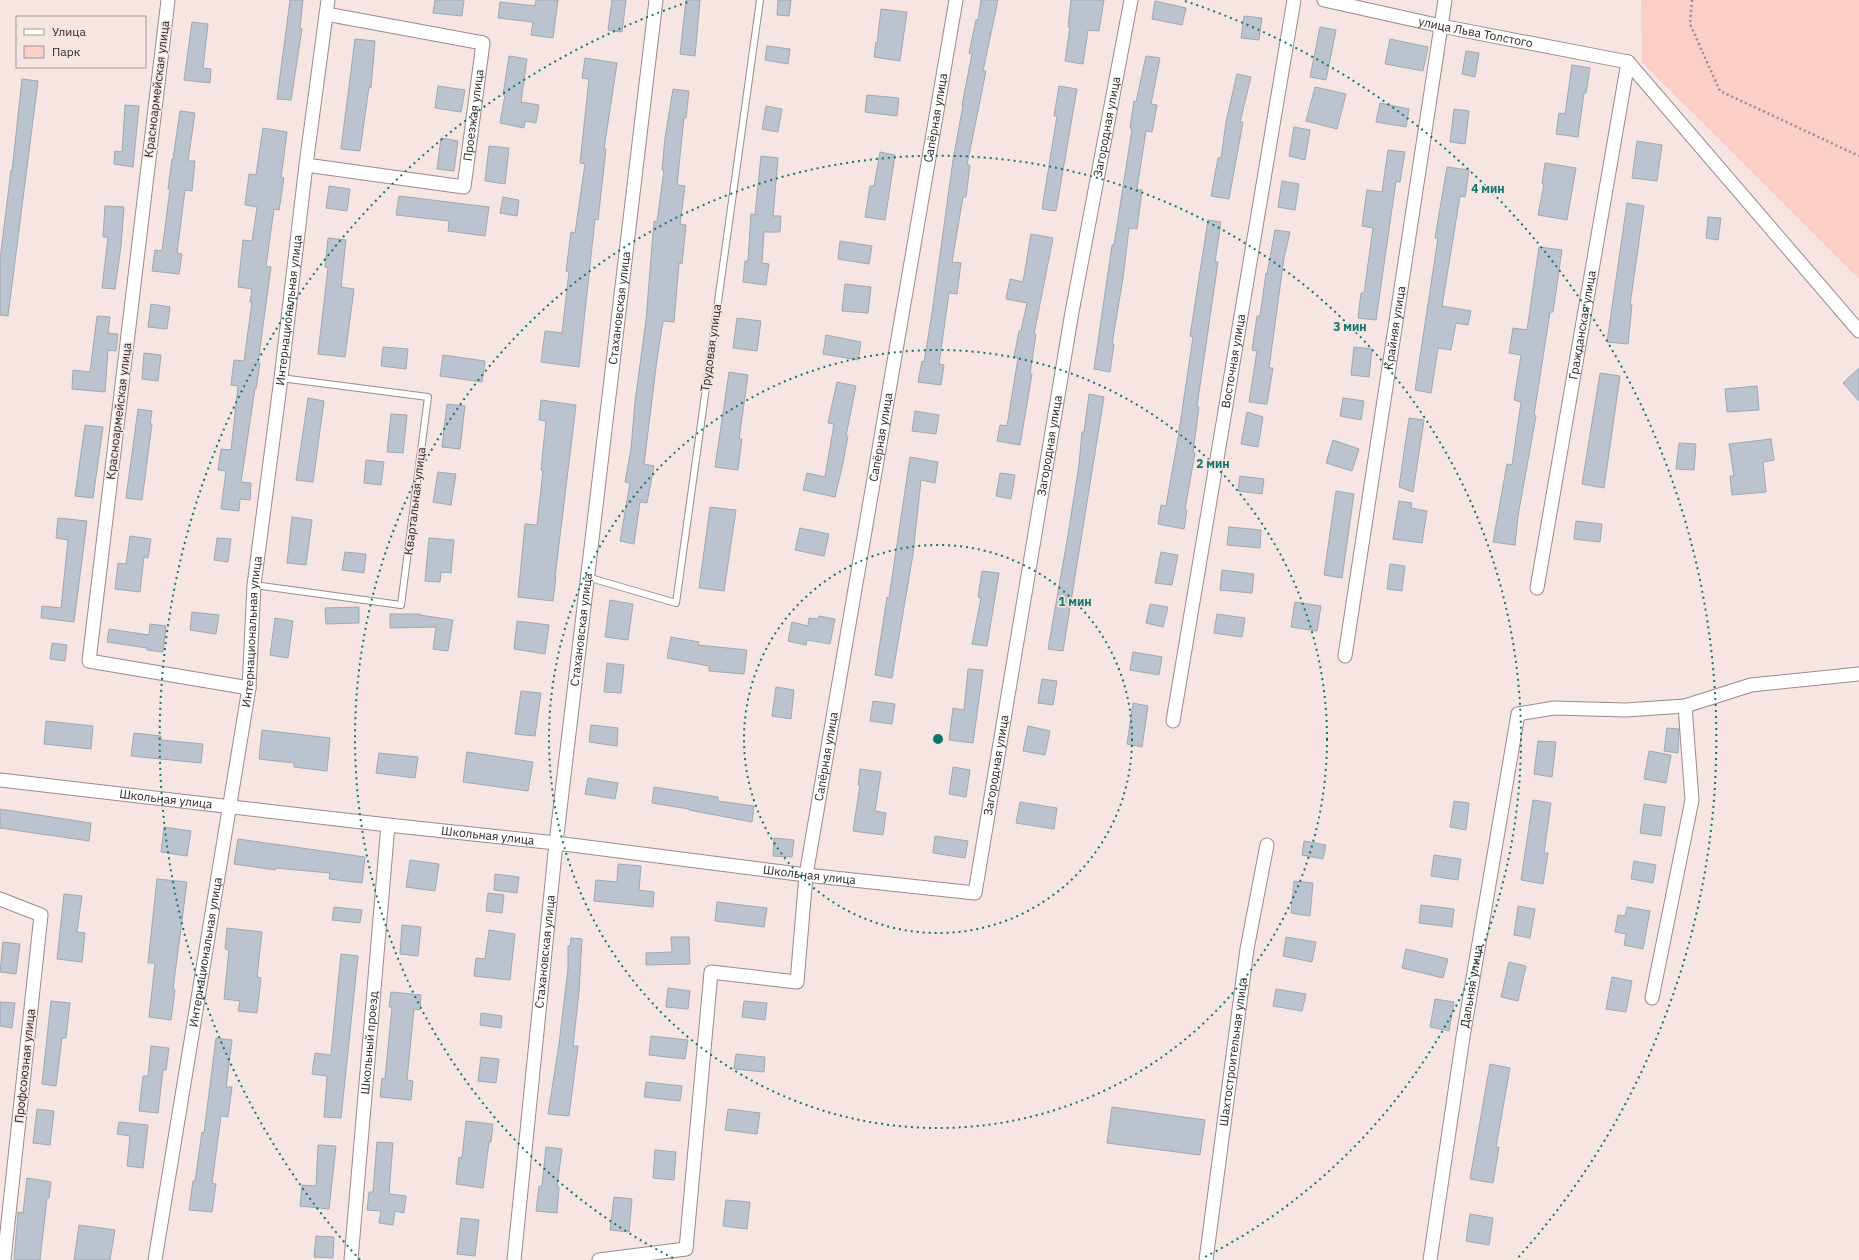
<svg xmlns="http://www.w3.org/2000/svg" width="1859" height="1260" viewBox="0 0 1859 1260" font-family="'IBM Plex Sans',sans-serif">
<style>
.green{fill:#fbcec8}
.building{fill:#bac3ce;stroke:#9fa8b3}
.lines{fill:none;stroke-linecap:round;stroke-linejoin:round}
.service-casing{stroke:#9a8b89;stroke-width:8}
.minor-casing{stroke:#9a8b89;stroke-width:15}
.path{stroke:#9a8e8d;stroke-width:2.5;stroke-dasharray:2 3;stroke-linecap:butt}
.service{stroke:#fff;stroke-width:6}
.minor{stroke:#fff;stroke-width:13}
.ring{fill:none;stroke:#0f766e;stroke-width:2;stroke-dasharray:2 4}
.labels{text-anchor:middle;stroke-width:3;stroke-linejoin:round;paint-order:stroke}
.street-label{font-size:12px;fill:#2e2827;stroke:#f6e5e3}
.centre{fill:#0f766e;stroke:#f6e5e3;stroke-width:2}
.ring-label{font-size:12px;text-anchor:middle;font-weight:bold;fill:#0f766e;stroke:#f6e5e3;stroke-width:3;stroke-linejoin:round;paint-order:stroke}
</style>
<rect width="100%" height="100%" fill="#f6e5e3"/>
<polygon class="green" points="1641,0 1859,0 1859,279 1642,62"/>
<g class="building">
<polygon points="290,0 303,0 300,28 302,29 291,100 277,99"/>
<polygon points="435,0 464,0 462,16 433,13"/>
<polygon points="536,0 558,0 553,38 531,35 533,22 498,18 500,2 535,6"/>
<polygon points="612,0 626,0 622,32 608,30"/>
<polygon points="686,0 700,0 695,56 680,54"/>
<polygon points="778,0 791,0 789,16 777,15"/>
<polygon points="981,0 998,0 983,71 986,71 967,165 970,165 966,197 963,197 952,262 961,263 957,294 949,293 939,364 944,365 941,385 918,382 922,361 924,362 932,313 953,160 963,105 962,105 972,54 969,53 976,20 978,20"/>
<polygon points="1071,0 1104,0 1099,31 1088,30 1083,64 1065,61 1070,27 1068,27"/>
<polygon points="1155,1 1186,8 1182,25 1152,19"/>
<polygon points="881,9 907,12 900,61 874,57 876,42 877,43"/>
<polygon points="1244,16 1262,18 1259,40 1241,38"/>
<polygon points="192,22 208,24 203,68 211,69 210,83 184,80"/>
<polygon points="1320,27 1336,30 1326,80 1310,77"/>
<polygon points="355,39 375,41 371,88 369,87 360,151 341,149"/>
<polygon points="1390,39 1428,47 1423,71 1385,64"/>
<polygon points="767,46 790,49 788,64 765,60"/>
<polygon points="1466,51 1479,53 1475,77 1462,74"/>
<polygon points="509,56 527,59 521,102 539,105 536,123 525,121 524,128 500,123 505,95 503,95"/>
<polygon points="1146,56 1160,58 1151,104 1157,105 1152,132 1146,131 1137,189 1142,190 1137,229 1129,228 1123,278 1112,344 1114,344 1110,372 1094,369 1112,245 1114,245 1132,129 1130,128 1134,101 1136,102"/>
<polygon points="585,58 617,63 604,149 606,149 598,220 595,219 579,367 541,362 545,331 562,333 569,272 566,271 571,232 575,233 585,164 580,163 589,79 582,78"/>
<polygon points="1572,65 1590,68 1586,93 1584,93 1578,137 1556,134 1559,113 1565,114"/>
<polygon points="1237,74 1251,77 1240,122 1243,122 1229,199 1211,196 1218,158 1221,158 1226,122"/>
<polygon points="22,79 38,81 8,316 0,315 0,260 11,170 12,171"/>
<polygon points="438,86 465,90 461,112 435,108"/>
<polygon points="1059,86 1077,89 1056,211 1042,209 1057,116 1054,116"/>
<polygon points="1315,87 1346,94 1337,129 1306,121"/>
<polygon points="673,89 689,91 686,118 684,118 677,185 685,186 680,224 686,225 682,264 679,263 674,322 663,321 657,359 644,464 654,466 647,503 640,502 634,544 620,541 630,483 625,482 631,449 635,402 646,320 654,221 657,222 664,170 662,170 665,138"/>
<polygon points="867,95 899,98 897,116 865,112"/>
<polygon points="1380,103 1409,109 1406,127 1376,122"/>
<polygon points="125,105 139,106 133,167 114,164 115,151 122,152"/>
<polygon points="766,106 782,109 778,132 762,129"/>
<polygon points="1454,109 1469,111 1465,144 1450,142"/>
<polygon points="180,111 195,113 188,161 195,161 192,191 185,190 177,253 182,254 179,274 152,271 155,250 162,251 170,189 168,189 172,159 173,159"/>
<polygon points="1294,127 1310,130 1305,160 1289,156"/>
<polygon points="263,128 287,132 281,178 284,178 279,210 274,209 266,266 271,267 258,363 260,363 256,389 255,388 241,482 251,483 250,500 240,499 239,511 221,509 226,471 218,470 221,449 231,450 238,386 231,385 234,360 244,361 252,302 250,302 252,289 238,287 243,240 252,241 257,207 245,205 249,174 256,175"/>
<polygon points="441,138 458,141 454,171 437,169"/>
<polygon points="1637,141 1662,145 1657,181 1632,178"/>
<polygon points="489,146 509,148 505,184 485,181"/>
<polygon points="1388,150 1405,152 1400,182 1396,181 1376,320 1358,318 1361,293 1364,293 1373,228 1362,226 1367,190 1382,192"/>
<polygon points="880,152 895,155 885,220 865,217 870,186 874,186"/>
<polygon points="761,156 778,158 773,216 781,216 780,232 764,232 762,263 769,264 766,285 743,282 745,261 748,261 751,214 755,215"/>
<polygon points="1545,163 1576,168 1567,220 1538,215 1544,184 1542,184"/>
<polygon points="1447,167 1469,170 1465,197 1460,196 1442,306 1471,311 1468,325 1456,323 1451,350 1438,348 1431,393 1415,390 1438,238 1435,238"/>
<polygon points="1282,181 1299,184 1295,210 1278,207"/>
<polygon points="329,186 350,189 347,211 326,208"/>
<polygon points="399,196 489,207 485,236 448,231 449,221 396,215"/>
<polygon points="503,197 519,200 517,216 500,213"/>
<polygon points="1627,203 1644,206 1630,305 1632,305 1628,344 1607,342"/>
<polygon points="105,206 124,207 121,246 115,289 102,288 108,237 103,237"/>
<polygon points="1708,217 1721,218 1718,240 1706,238"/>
<polygon points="1208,220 1221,222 1215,262 1218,262 1197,406 1199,407 1193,452 1195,453 1185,509 1187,510 1184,529 1158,524 1161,505 1166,506 1178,438 1193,337 1190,336"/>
<polygon points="1275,230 1290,232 1284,258 1269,368 1273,368 1267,404 1265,404 1249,402 1257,351 1252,350 1257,316 1260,316 1266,273 1267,274"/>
<polygon points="1031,234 1053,238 1034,334 1036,334 1030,374 1032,374 1020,445 997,441 1000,425 1007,426 1018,358 1014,357 1019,331 1021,331 1027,303 1006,299 1010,279 1023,282"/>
<polygon points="328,238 346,240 341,287 354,289 345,357 318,354 328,268 325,267"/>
<polygon points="840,241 872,246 869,264 838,259"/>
<polygon points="1539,247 1562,250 1553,312 1550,312 1534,415 1536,416 1518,516 1515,545 1493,542 1507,464 1512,465 1521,402 1514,400 1521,355 1509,353 1513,328 1527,330"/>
<polygon points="845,284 871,287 868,313 842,311"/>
<polygon points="151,304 170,307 167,329 148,327"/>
<polygon points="97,316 110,317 108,333 118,334 116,351 108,350 105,392 72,389 73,370 90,372"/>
<polygon points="737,318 761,321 757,351 733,348"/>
<polygon points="826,335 861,342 858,360 823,354"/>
<polygon points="383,347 408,349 406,369 381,366"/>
<polygon points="1354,347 1372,349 1369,377 1351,375"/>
<polygon points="144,353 161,355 158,381 142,379"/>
<polygon points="443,355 485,361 482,382 440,376"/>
<polygon points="1859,368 1859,401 1843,383"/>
<polygon points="729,372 748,375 739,439 742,439 738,470 715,467"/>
<polygon points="1600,373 1620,376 1604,488 1582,484"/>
<polygon points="837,382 856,386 846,436 848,436 843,463 835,497 803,490 807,473 825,477 834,424 828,423"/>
<polygon points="1757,386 1759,410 1727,412 1725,389"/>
<polygon points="1089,394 1104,397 1063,651 1048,649 1068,535 1079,465 1082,432 1084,432"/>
<polygon points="308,398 324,401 313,482 296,480"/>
<polygon points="1343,398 1364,401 1361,420 1340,416"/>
<polygon points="541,400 576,405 555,577 556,577 553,601 518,597 525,524 537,525 543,471 541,470 546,421 539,420"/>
<polygon points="447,404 465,406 460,449 442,447"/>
<polygon points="138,409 152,411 150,424 152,424 142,500 126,498"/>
<polygon points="915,411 939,415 936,434 912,431"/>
<polygon points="1247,412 1263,417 1258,447 1241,444"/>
<polygon points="391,414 407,415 403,453 387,452"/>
<polygon points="1409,418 1424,420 1413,492 1399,487"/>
<polygon points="85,425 103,427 93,498 75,496"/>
<polygon points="1771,439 1774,460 1763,462 1766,492 1732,495 1730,476 1734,476 1729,444"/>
<polygon points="1333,440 1359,449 1352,471 1326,463"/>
<polygon points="1679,443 1696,444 1694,470 1676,469"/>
<polygon points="910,457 938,462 935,483 921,480 913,554 892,678 875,675 887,597 889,598"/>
<polygon points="366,460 384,462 381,485 364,483"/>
<polygon points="438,472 456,474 451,505 433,502"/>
<polygon points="1000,473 1015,475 1011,499 996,496"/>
<polygon points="1240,476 1264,479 1262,494 1238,491"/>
<polygon points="1336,491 1354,494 1342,578 1324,575"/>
<polygon points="1399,501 1412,503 1411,508 1427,511 1422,543 1393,539"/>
<polygon points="710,507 736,510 724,591 699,588"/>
<polygon points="292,517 312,520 306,565 287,563"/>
<polygon points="58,518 87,521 74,622 41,618 42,606 61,608 68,540 56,538"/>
<polygon points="1576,521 1602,524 1600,542 1574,539"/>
<polygon points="1229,527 1261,530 1260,548 1227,545"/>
<polygon points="800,528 829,534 824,556 795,550"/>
<polygon points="130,536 151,539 148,558 144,557 140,592 115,589 118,563 126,564"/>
<polygon points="217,538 231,539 228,562 214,560"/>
<polygon points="429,538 454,540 451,573 441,572 440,582 425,581"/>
<polygon points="345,552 366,554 364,573 342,570"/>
<polygon points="1161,552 1178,555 1172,585 1155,583"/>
<polygon points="1390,564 1405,566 1402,591 1387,589"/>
<polygon points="1222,570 1254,574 1252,593 1220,590"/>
<polygon points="982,571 999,573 987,646 972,644 981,598 978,597"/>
<polygon points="610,600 633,604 628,640 605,637"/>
<polygon points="1295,602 1321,606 1317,631 1291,627"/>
<polygon points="1150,604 1168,607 1163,627 1146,623"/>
<polygon points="359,607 359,623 326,624 325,608"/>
<polygon points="192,612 219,615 216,634 190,630"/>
<polygon points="390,614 420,614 420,615 453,620 448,651 433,649 436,627 390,628"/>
<polygon points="1217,614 1245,618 1242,637 1214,633"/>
<polygon points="819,616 835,619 830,644 807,640 806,645 788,641 792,622 808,626 809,618 818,619"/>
<polygon points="275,618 293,621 288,658 270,655"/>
<polygon points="517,621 549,625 545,654 514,649"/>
<polygon points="150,624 166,626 163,652 147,650 147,648 107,642 109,629 149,635"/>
<polygon points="671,637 699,642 698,645 747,650 744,674 709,671 709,666 667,658"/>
<polygon points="52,643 67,645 65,661 50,659"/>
<polygon points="1133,652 1162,657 1159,675 1130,670"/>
<polygon points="607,663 624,665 621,693 604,692"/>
<polygon points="968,669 983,670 973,743 949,740 953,708 964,710"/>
<polygon points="1042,679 1057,681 1053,705 1038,703"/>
<polygon points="776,687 794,690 791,719 772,716"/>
<polygon points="521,691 541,693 535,736 515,734"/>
<polygon points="873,701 895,704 892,724 870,721"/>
<polygon points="1133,703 1148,706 1142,747 1127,744"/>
<polygon points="46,721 93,726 91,749 44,744"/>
<polygon points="591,725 618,728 617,746 589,742"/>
<polygon points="1028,726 1050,731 1045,755 1023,751"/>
<polygon points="1667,728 1679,729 1678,753 1664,751"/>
<polygon points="262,730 330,738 327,771 294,767 294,763 259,759"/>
<polygon points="134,733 161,736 161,740 203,744 201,763 131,756"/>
<polygon points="1538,741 1556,742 1552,777 1534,774"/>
<polygon points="1649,751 1671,755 1666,783 1644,779"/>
<polygon points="467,752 533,762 528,791 463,782"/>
<polygon points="379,753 418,757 415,778 376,773"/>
<polygon points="953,767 970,770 966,797 949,794"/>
<polygon points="860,769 881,772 875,811 886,813 883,835 853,831 860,785 858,785"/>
<polygon points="588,778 618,783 615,799 585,794"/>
<polygon points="654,787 718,797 718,801 754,806 752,822 689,810 689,809 652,803"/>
<polygon points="1533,800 1551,803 1544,853 1548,853 1543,884 1521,880"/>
<polygon points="1454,801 1469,803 1466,830 1450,827"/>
<polygon points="1020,802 1057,808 1054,829 1016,823"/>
<polygon points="1644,804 1665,807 1661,836 1640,833"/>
<polygon points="0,809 91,823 89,841 0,828"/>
<polygon points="164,827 191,831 187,856 161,852"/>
<polygon points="935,836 968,841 965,858 933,853"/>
<polygon points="774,838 794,840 792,857 773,856"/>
<polygon points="238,839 365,857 362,883 329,879 330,873 275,868 275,870 234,864"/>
<polygon points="1304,841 1326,845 1323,859 1302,855"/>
<polygon points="1434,855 1461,859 1458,880 1431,876"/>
<polygon points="410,860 439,864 435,891 406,887"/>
<polygon points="1634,861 1656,865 1653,883 1631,879"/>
<polygon points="618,864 641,866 639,890 654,892 653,907 594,901 596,880 617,882"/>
<polygon points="495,874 519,877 517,893 494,890"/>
<polygon points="157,879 187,882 173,989 175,990 171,1020 149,1017 155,963 148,963"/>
<polygon points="1294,881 1313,883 1310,916 1291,913"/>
<polygon points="488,893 504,895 502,913 486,911"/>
<polygon points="64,894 82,896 77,932 85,933 82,962 57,959"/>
<polygon points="717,902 767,908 764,927 715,921"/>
<polygon points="1421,905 1454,909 1452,927 1419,923"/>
<polygon points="1518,906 1535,909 1530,938 1514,935"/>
<polygon points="334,907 362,910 360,923 332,920"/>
<polygon points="1627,907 1650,911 1643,949 1624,945 1626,934 1615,932 1618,915 1625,916"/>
<polygon points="402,925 421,927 418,956 400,954"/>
<polygon points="227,928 262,932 257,977 261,978 257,1013 238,1011 240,1001 224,999 229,950 225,949"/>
<polygon points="489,930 515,934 510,980 474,976 476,958 485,959"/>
<polygon points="671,937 689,937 690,964 646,965 646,953 672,952"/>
<polygon points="1286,937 1316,942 1312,962 1283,956"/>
<polygon points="571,938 582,939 579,992 573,1046 578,1046 569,1116 548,1114 559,1044 568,969 568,946 570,946"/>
<polygon points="3,942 20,944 16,974 0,972"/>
<polygon points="1406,949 1448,959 1443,978 1402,968"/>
<polygon points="341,954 358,956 341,1118 324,1117 327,1076 312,1074 315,1053 331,1055"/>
<polygon points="1509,962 1526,966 1518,1001 1501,997"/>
<polygon points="1612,977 1632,981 1626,1012 1606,1009"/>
<polygon points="668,988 690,991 688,1009 666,1007"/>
<polygon points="1276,989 1306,994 1302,1011 1273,1006"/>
<polygon points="391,992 421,995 420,1010 414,1009 407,1080 413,1081 411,1100 380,1097 382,1078 385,1079 392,1007 389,1007"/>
<polygon points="1435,999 1454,1002 1449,1031 1430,1027"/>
<polygon points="51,1001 70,1003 66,1038 62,1038 56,1086 42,1084"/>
<polygon points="744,1001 767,1003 765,1020 742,1017"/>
<polygon points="0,1002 15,1003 12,1028 0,1026"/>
<polygon points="481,1013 502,1016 501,1028 480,1025"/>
<polygon points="651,1036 688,1040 685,1059 649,1055"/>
<polygon points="216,1038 232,1040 226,1087 232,1087 228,1117 221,1116 212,1183 216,1184 212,1212 189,1210 193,1181 195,1181 202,1132 204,1133"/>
<polygon points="151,1046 169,1048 166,1070 163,1070 158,1113 139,1111 143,1076 148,1076"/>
<polygon points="736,1054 765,1057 764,1072 734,1069"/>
<polygon points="481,1057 499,1059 496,1083 478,1081"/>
<polygon points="1490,1064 1510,1068 1496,1147 1499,1147 1493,1183 1470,1179"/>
<polygon points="646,1082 682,1086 680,1101 644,1097"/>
<polygon points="1112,1107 1205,1120 1200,1155 1107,1143"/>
<polygon points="37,1109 54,1111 50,1145 33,1143"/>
<polygon points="728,1109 760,1113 757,1134 725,1130"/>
<polygon points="466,1121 493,1124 491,1142 489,1142 483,1188 456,1184 459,1157 462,1158"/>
<polygon points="119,1122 148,1125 143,1168 127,1166 130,1136 117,1134"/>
<polygon points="377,1142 393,1143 389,1194 406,1196 404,1213 395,1211 393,1225 379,1223 381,1211 367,1210 369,1192 373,1192"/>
<polygon points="318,1145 336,1146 329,1209 300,1206 302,1185 316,1186"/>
<polygon points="546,1147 562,1149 557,1187 559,1187 557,1213 536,1211 539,1186 542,1186"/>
<polygon points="655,1150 676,1152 674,1180 653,1178"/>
<polygon points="27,1178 51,1182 49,1198 47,1198 40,1260 14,1260 18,1212 23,1213"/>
<polygon points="614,1197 632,1199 629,1232 610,1230"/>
<polygon points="726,1200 750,1202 747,1229 723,1226"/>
<polygon points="1470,1214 1493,1218 1489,1245 1466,1241"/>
<polygon points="461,1218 479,1220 475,1256 457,1254"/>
<polygon points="79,1225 115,1230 110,1260 74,1260"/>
<polygon points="316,1236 334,1237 333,1258 314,1257"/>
</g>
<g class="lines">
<g class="service-casing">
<g id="service">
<polyline points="587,577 676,603 760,0"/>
<polyline points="254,585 401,605 428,397 281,378"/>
</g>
</g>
<g class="minor-casing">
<g id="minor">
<polyline points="168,0 89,661 249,688"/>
<path id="s1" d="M 1324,0 L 1441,26 L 1628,62"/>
<polyline points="1628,62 1859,331"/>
<path id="s2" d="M 306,165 L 464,187 L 483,43 L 326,14"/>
<path id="s3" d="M 1537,588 L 1628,62"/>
<path id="s4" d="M 1345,656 L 1445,0"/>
<path id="s5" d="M 1173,721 L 1294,0"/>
<path id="s6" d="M 0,780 L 388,825 L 556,843 L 806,875 L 975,893 L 1072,312 L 1131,0"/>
<polyline points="0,899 41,915 4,1260"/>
<polyline points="1652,998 1692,800 1685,706"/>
<path id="s7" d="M 155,1260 L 249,688 L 254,585 L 281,378 L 306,165 L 328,0"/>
<path id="s8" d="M 351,1260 L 388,825"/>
<path id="s9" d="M 514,1260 L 556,843 L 656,0"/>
<path id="s10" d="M 599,1260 L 686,1249 L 711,972 L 797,982 L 806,875 L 956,0"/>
<path id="s11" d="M 1206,1260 L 1247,949 L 1267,845"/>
<path id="s12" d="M 1430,1260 L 1463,1037 L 1518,714 L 1554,708 L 1626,710 L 1685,706 L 1751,685 L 1859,674"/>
</g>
</g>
<polyline class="path" points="1692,0 1690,24 1720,91 1859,156"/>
<use href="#service" class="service"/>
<use href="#minor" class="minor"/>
</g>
<g class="ring">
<circle cx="938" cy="739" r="194"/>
<circle cx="938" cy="739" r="389"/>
<path d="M673 1258A583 583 0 1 1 1203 1258"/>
<path d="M360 1260A778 778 0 0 1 691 1M1185 1A778 778 0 0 1 1516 1260"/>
</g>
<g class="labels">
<g class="street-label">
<text dy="4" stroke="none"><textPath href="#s1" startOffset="155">улица Льва Толстого</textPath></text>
<text transform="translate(157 89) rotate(-83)" y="4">Красноармейская улица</text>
<text dy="4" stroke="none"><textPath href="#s2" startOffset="232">Проезжая улица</textPath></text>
<text dy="4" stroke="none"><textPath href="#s10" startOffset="1328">Сапёрная улица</textPath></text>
<text dy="4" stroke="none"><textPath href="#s6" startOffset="1759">Загородная улица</textPath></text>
<text dy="4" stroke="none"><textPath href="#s9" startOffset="958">Стахановская улица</textPath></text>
<text dy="4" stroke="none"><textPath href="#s7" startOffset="960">Интернациональная улица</textPath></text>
<text dy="4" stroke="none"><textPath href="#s3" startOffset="267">Гражданская улица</textPath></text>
<text dy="4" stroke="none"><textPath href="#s4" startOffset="332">Крайняя улица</textPath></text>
<text transform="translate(711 348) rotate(-82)" y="4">Трудовая улица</text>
<text dy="4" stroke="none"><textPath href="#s5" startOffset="365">Восточная улица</textPath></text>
<text transform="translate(119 411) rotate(-83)" y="4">Красноармейская улица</text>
<text dy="4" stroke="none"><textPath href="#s10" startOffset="1004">Сапёрная улица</textPath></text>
<text dy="4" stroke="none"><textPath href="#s6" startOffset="1435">Загородная улица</textPath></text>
<text transform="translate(415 501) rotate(-83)" y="4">Квартальная улица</text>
<text dy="4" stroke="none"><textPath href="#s9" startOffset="634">Стахановская улица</textPath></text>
<text dy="4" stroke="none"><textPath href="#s7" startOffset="636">Интернациональная улица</textPath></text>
<text dy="4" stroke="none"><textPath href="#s10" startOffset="680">Сапёрная улица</textPath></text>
<text dy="4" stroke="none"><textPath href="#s6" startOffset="1111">Загородная улица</textPath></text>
<text dy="4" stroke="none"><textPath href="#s6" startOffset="167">Школьная улица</textPath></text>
<text dy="4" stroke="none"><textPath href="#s6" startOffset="491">Школьная улица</textPath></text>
<text dy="4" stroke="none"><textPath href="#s6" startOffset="815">Школьная улица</textPath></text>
<text dy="4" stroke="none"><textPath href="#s7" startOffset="312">Интернациональная улица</textPath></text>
<text dy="4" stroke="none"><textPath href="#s9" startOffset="310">Стахановская улица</textPath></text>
<text dy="4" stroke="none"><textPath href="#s12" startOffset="277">Дальняя улица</textPath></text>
<text dy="4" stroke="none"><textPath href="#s8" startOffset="218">Школьный проезд</textPath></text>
<text dy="4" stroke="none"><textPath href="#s11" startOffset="210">Шахтостроительная улица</textPath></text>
<text transform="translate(25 1066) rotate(-84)" y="4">Профсоюзная улица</text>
</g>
</g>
<circle cx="938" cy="739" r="6" class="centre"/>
<g class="ring-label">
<text x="1488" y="193">4 мин</text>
<text x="1350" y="331">3 мин</text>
<text x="1213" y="468">2 мин</text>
<text x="1075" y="606">1 мин</text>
</g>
<rect x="16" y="16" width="130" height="52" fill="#f6e5e3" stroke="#a69998"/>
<rect x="24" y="29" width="20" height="6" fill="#ffffff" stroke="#a69998"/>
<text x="52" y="36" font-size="12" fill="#2e2827">Улица</text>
<rect x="24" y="46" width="20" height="12" fill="#fbcec8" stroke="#a69998"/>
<text x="52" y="56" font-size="12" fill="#2e2827">Парк</text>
</svg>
